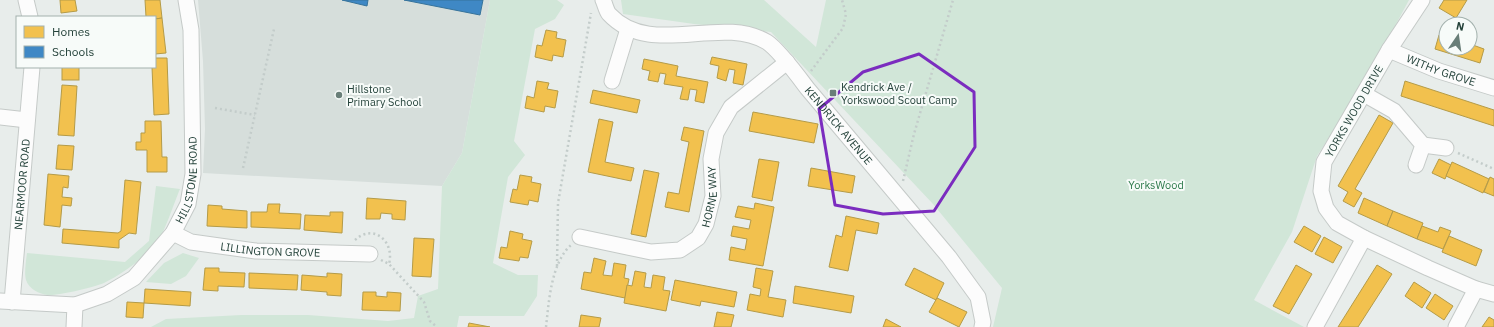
<svg xmlns="http://www.w3.org/2000/svg" width="1494" height="327" viewBox="0 0 1494 327" font-family="'IBM Plex Sans',sans-serif">
<style>
.built{fill:#d6dedb}
.green{fill:#d1e6d8}
.homes{fill:#f2c14e;stroke:#b49b48}
.schools{fill:#3f88c5;stroke:#37739b}
.lines{fill:none;stroke-linecap:round;stroke-linejoin:round}
.minor-casing{stroke:#c5cac8;stroke-width:17}
.path{stroke:#c3ccca;stroke-width:2.5;stroke-dasharray:2 3;stroke-linecap:butt}
.minor{stroke:#fcfcfc;stroke-width:15}
.marked{fill:none;stroke:#7b2cbf;stroke-width:3;stroke-linejoin:round}
.poi-dot{fill:#697e78;stroke:#f7fbf9;stroke-width:1.5}
.labels{text-anchor:middle;stroke-width:4;stroke-linejoin:round;paint-order:stroke}
.street-label{font-size:11px;fill:#24423a;stroke:#f7fbf9}
.poi-label{font-size:11px;fill:#24423a;stroke:#f7fbf9;text-anchor:start}
.park-label{font-size:11px;fill:#2d7a4b;stroke:#f7fbf9}
</style>
<rect width="100%" height="100%" fill="#e8edeb"/>
<polygon class="built" points="198,0 490,0 462,153 442,186 203,173 205,129 203,61"/>
<g class="green">
<polygon points="490,0 557,0 564,5 555,19 535,29 514,141 525,155 508,177 493,263 518,275 538,275 537,296 524,316 459,316 457,327 151,327 166,319 241,315 308,315 388,321 414,318 418,296 438,289 442,186 462,153"/>
<polygon points="621,0 764,0 816,47 826,0 1409,0 1367,78 1317,156 1292,232 1254,300 1304,327 993,327 1002,288 933,204 771,32 694,24 623,14"/>
<path d="M 156,186 L 180,189 C 175,200 164,235 157,242 C 143,259 124,273 104,283 C 95,287 57,296 48,295 C 39,294 29,289 26,280 C 24,273 26,261 27,253 L 125,262 L 149,241 Z"/>
<polygon points="183,253 199,258 186,276 171,284 146,282 164,263"/>
</g>
<g class="homes">
<polygon points="60,0 75,0 77,11 61,13"/>
<polygon points="145,0 160,0 162,18 155,19 155,17 146,17"/>
<polygon points="1444,0 1467,0 1456,18 1439,8"/>
<polygon points="162,18 166,53 155,54 155,19"/>
<polygon points="546,30 557,32 556,38 566,40 563,57 553,55 552,61 535,57 537,45 542,46"/>
<polygon points="1439,35 1446,37 1446,48 1470,48 1470,44 1484,49 1480,63 1435,49"/>
<polygon points="712,57 747,64 743,85 733,83 735,70 729,69 726,81 717,78 719,66 710,64"/>
<polygon points="155,58 167,58 169,114 154,115 152,67 155,67"/>
<polygon points="644,59 678,66 676,76 708,82 704,103 695,101 697,90 690,89 688,100 680,99 683,87 664,84 666,74 660,73 658,82 648,80 650,71 642,69"/>
<rect x="62" y="67" width="17" height="13"/>
<polygon points="537,81 549,83 547,89 558,91 555,108 545,106 544,112 525,108 527,96 534,98"/>
<polygon points="1405,81 1494,110 1494,126 1401,96"/>
<polygon points="62,85 77,86 74,136 58,135"/>
<polygon points="593,90 640,100 637,113 590,103"/>
<polygon points="753,112 818,124 814,143 749,131"/>
<polygon points="1379,115 1393,123 1355,189 1362,193 1354,207 1343,201 1348,192 1338,186"/>
<polygon points="599,119 613,122 605,162 634,168 631,181 588,172"/>
<polygon points="145,121 161,121 162,157 167,157 167,172 147,172 147,150 136,150 136,142 141,142 141,133 145,133"/>
<polygon points="684,127 704,131 689,212 665,207 668,192 679,194 689,142 681,140"/>
<polygon points="58,145 74,146 72,170 56,169"/>
<polygon points="759,159 779,162 772,201 752,197"/>
<polygon points="1439,159 1451,165 1445,179 1432,173"/>
<polygon points="1452,162 1489,179 1483,193 1446,176"/>
<polygon points="811,168 855,176 852,193 808,186"/>
<polygon points="644,170 659,173 646,237 631,234"/>
<polygon points="48,174 69,176 68,188 63,187 62,197 72,198 71,206 62,205 60,227 44,225"/>
<polygon points="520,175 532,177 531,182 541,184 538,202 529,200 528,205 510,202 513,189 517,190"/>
<polygon points="1490,177 1494,179 1494,196 1484,192"/>
<polygon points="125,180 141,182 136,234 129,233 119,240 119,248 62,243 63,229 118,233 121,231"/>
<polygon points="367,198 406,201 405,220 392,219 392,214 381,213 380,219 366,219"/>
<polygon points="1364,198 1393,211 1387,226 1358,213"/>
<polygon points="755,203 774,207 763,266 729,260 731,247 745,250 747,239 731,236 733,226 749,229 751,220 735,217 738,206 754,209"/>
<polygon points="268,204 280,204 279,213 301,214 300,229 251,227 251,212 267,212"/>
<polygon points="208,205 222,206 222,209 247,211 247,228 207,226"/>
<polygon points="1393,211 1423,223 1417,239 1387,226"/>
<polygon points="330,212 343,212 342,233 304,230 305,215 330,216"/>
<polygon points="846,216 879,223 877,234 856,230 848,271 829,267 836,235 842,237"/>
<polygon points="1304,226 1321,236 1312,252 1294,242"/>
<polygon points="1422,226 1438,232 1440,227 1451,231 1443,249 1417,239"/>
<polygon points="510,231 523,234 522,239 532,241 528,258 520,257 519,261 499,258 501,247 507,248"/>
<polygon points="1449,236 1482,250 1476,266 1442,252"/>
<polygon points="1324,237 1342,247 1333,263 1315,254"/>
<polygon points="414,238 434,239 431,277 412,276"/>
<polygon points="594,258 606,261 603,275 612,276 614,263 626,265 624,278 629,279 625,298 581,289 584,272 591,273"/>
<polygon points="1296,265 1312,274 1289,314 1273,306"/>
<polygon points="1377,265 1392,274 1358,327 1338,327"/>
<polygon points="205,268 219,268 219,272 245,273 244,287 218,286 218,291 203,290"/>
<polygon points="756,268 773,271 768,297 786,300 783,317 747,310 750,294 760,296 761,289 753,287"/>
<polygon points="914,268 944,283 936,300 905,285"/>
<polygon points="635,271 646,273 644,287 651,288 653,275 665,277 663,290 670,291 666,311 624,303 627,285 632,286"/>
<polygon points="249,273 298,275 297,290 249,288"/>
<polygon points="327,273 342,274 341,296 327,295 327,292 301,290 302,275 327,277"/>
<polygon points="675,280 737,292 734,307 701,301 700,306 671,300"/>
<polygon points="1414,282 1431,293 1422,308 1405,296"/>
<polygon points="795,286 854,296 851,313 793,303"/>
<polygon points="145,289 191,292 190,306 144,303"/>
<polygon points="363,292 376,292 376,296 387,297 387,292 401,293 400,311 362,310"/>
<polygon points="1435,294 1453,306 1444,320 1426,308"/>
<polygon points="937,298 967,312 959,327 929,312"/>
<polygon points="127,302 144,303 143,318 126,317"/>
<polygon points="717,312 734,315 731,327 714,327"/>
<polygon points="581,315 601,318 599,327 579,327"/>
<polygon points="1489,317 1494,320 1494,327 1482,327"/>
<polygon points="886,319 901,327 883,327"/>
<polygon points="469,323 490,327 468,327"/>
</g>
<g class="schools">
<polygon points="342,0 368,0 367,6"/>
<polygon points="404,0 483,0 480,15"/>
</g>
<g class="lines">
<g class="minor-casing">
<g id="minor">
<polyline points="26,0 30,17"/>
<path id="s1" d="M 603,0 C 605,4 606,10 609,14 C 651,59 719,14 767,42 C 779,50 798,76 807,88 L 949,257 L 978,297 L 983,322 L 982,327"/>
<polyline points="1422,0 1389,50 1324,162 1321,191 1326,208 1337,223 1364,238 1428,268 1476,289 1494,294"/>
<path id="s2" d="M 1389,50 L 1439,71 L 1494,88"/>
<polyline points="612,81 628,29"/>
<polyline points="1364,94 1394,111 1423,145 1416,165"/>
<polyline points="0,117 27,120"/>
<polyline points="1423,145 1446,148"/>
<path id="s3" d="M 173,233 L 191,242 L 256,251 L 370,254"/>
<path id="s4" d="M 580,237 L 651,252 L 680,250 L 698,238 L 706,224 L 713,196 L 711,159 L 716,133 L 731,107 L 787,62"/>
<path id="s5" d="M 0,301 L 75,305 L 107,294 L 134,278 L 173,233 L 188,204 L 193,174 L 191,30 L 186,0"/>
<path id="s6" d="M 12,302 L 32,67"/>
<polyline points="74,327 75,305"/>
<polyline points="1315,327 1364,238"/>
<polyline points="1456,327 1476,289"/>
</g>
</g>
<g class="path">
<polyline points="811,71 843,28 846,14 842,0"/>
<polyline points="215,108 255,115"/>
<polyline points="1458,153 1494,169"/>
<polyline points="243,168 274,29"/>
<polyline points="903,181 914,134 953,0"/>
<path d="M 355,240 C 373,223 395,241 389,264"/>
<polyline points="381,260 389,264 424,302 430,321 437,327"/>
<polyline points="557,266 558,203 591,13"/>
<path d="M 546,327 C 549,301 551,263 571,245"/>
</g>
<use href="#minor" class="minor"/>
</g>
<path class="marked" d="M 919,54 L 974,92 L 975,147 L 934,211 L 883,214 L 835,205 L 819,109 L 863,72 Z"/>
<g class="poi-dot">
<rect x="829" y="89" width="8" height="8" rx="2"/>
<circle cx="339" cy="95" r="4"/>
</g>
<g class="labels">
<g class="street-label">
<text dy="4" stroke="none"><textPath href="#s2" startOffset="56">WITHY GROVE</textPath></text>
<text transform="translate(1354 111) rotate(-60)" y="4">YORKS WOOD DRIVE</text>
<text dy="4" stroke="none"><textPath href="#s1" startOffset="291">KENDRICK AVENUE</textPath></text>
<text dy="4" stroke="none"><textPath href="#s5" startOffset="256">HILLSTONE ROAD</textPath></text>
<text dy="4" stroke="none"><textPath href="#s6" startOffset="118">NEARMOOR ROAD</textPath></text>
<text dy="4" stroke="none"><textPath href="#s4" startOffset="167">HORNE WAY</textPath></text>
<text dy="4" stroke="none"><textPath href="#s3" startOffset="100">LILLINGTON GROVE</textPath></text>
</g>
<g class="poi-label">
<text x="841" y="91">Kendrick Ave /<tspan x="841" dy="13">Yorkswood Scout Camp</tspan></text>
<text x="347" y="93">Hillstone<tspan x="347" dy="13">Primary School</tspan></text>
</g>
<g class="park-label">
<text x="1156" y="189">YorksWood</text>
</g>
</g>
<rect x="16" y="16" width="140" height="52" fill="#f7fbf9" stroke="#a3b1ad"/>
<rect x="24" y="26" width="20" height="12" fill="#f2c14e" stroke="#a3b1ad"/>
<text x="52" y="36" font-size="12" fill="#24423a">Homes</text>
<rect x="24" y="46" width="20" height="12" fill="#3f88c5" stroke="#a3b1ad"/>
<text x="52" y="56" font-size="12" fill="#24423a">Schools</text>
<g transform="translate(1458 36) rotate(13)"><circle r="19" fill="#f7fbf9" stroke="#a3b1ad"/>
<path d="M0-3L7 15L0 10L-7 15Z" fill="#697e78"/>
<text y="-6" font-size="11" font-weight="bold" text-anchor="middle" fill="#24423a">N</text>
</g>
</svg>
